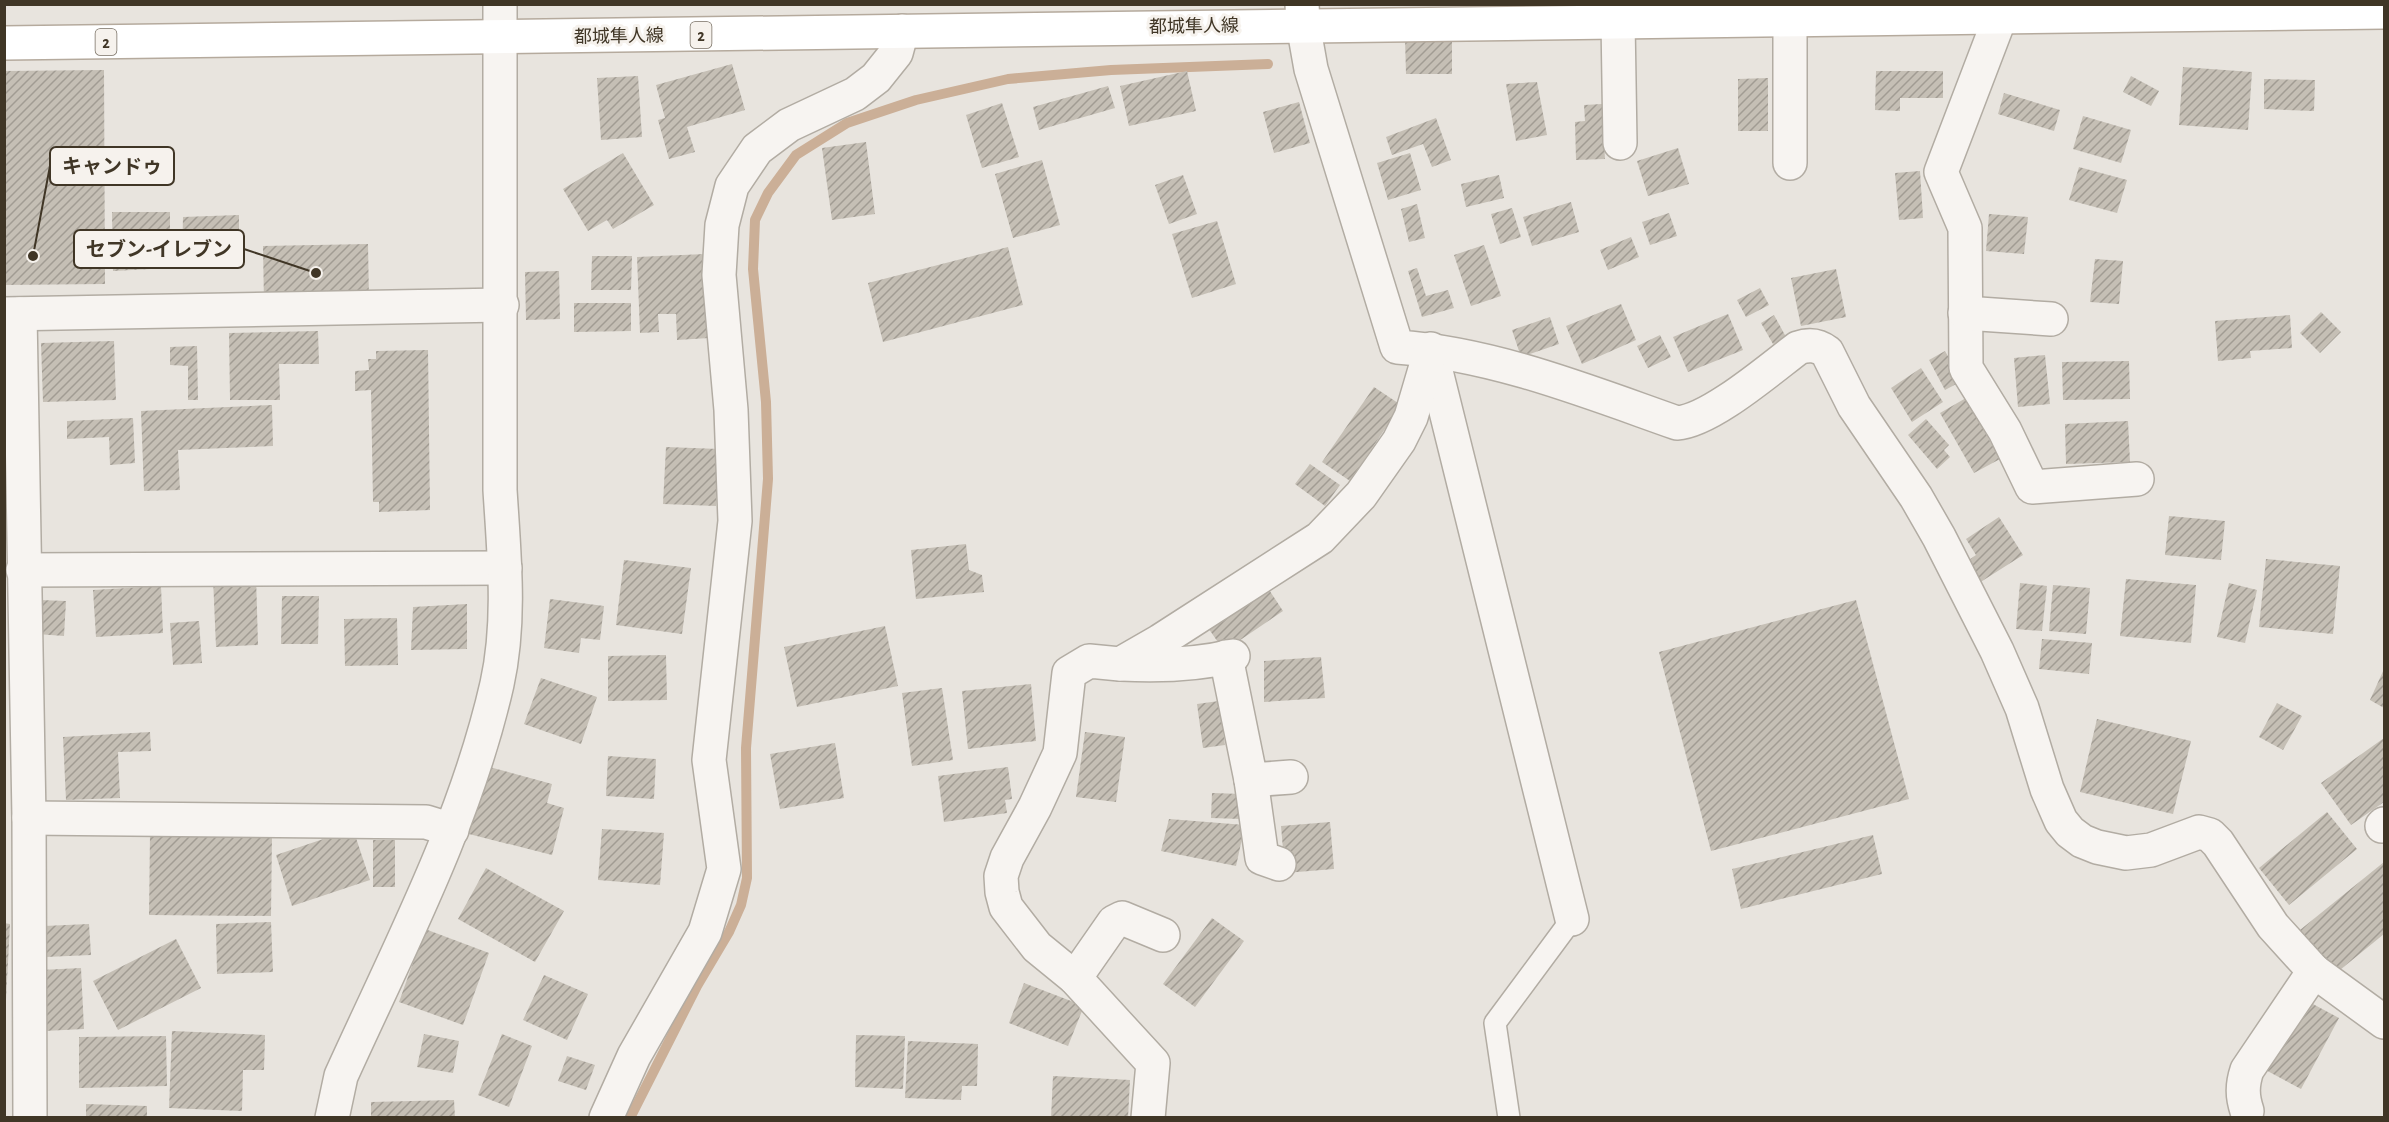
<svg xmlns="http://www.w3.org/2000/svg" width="2389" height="1122" viewBox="0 0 2389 1122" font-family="'Alegreya Sans','Noto Sans JP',sans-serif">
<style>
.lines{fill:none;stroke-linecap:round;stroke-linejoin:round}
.stream{stroke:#cbaf97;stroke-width:10}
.building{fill:url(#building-hatch)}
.lane-casing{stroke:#b2aca3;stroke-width:24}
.street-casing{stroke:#b2aca3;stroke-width:36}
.secondary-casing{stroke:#b2aca3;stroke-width:36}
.primary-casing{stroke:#b5aa9d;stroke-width:36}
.lane{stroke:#f7f4f1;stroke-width:21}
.street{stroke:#f7f4f1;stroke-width:33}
.secondary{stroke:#fff;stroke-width:33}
.primary{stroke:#fff;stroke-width:33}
.labels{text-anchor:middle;stroke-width:6;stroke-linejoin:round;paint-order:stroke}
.shield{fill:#f6f2ed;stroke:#776e62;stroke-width:1.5}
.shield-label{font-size:16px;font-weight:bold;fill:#403626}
.street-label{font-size:18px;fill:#403626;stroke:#f6f2ed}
.leader{fill:none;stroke:#403626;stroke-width:2}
.callout-dot{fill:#403626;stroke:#f6f2ed;stroke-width:2}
.callout{fill:#f6f2ed;stroke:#403626;stroke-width:2}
.callout-label{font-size:20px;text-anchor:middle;font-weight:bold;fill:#403626}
</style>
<defs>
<pattern id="building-hatch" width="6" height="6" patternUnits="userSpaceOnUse" patternTransform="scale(1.5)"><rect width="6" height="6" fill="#c5bfb5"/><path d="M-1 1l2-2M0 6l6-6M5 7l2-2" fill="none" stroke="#a19c93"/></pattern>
</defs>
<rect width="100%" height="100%" fill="#e8e4de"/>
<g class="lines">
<polyline class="stream" points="630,1118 697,986 729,932 741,905 747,878 746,748 768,479 766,402 753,269 755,220 768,193 796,155 847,123 916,100 1008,79 1111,70 1268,64"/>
</g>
<g class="building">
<polygon points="1452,37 1452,74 1406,74 1405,38"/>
<polygon points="732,64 745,110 687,127 695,152 669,159 658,120 665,118 656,85"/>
<polygon points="2183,67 2252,72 2248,130 2179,125"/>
<polygon points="104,70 105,284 4,285 4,71"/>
<polygon points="1187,71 1196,111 1129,126 1120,86"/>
<polygon points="1876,71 1943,71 1943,98 1900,98 1900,111 1875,110"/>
<polygon points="638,76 642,137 601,140 597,78"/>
<polygon points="2131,76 2159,91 2151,106 2123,92"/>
<polygon points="1768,78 1768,131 1738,131 1738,79"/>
<polygon points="2264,79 2315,80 2314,111 2264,109"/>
<polygon points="1537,82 1547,135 1516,141 1506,84"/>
<polygon points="1108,86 1115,108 1039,130 1033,107"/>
<polygon points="2004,93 2060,110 2054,131 1998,114"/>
<polygon points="1299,102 1310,143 1274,153 1263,112"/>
<polygon points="1002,103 1019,157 982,168 966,115"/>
<polygon points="1602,104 1605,159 1576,160 1575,122 1585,121 1584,105"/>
<polygon points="2083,116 2131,130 2121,163 2073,149"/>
<polygon points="1436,118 1451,160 1432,167 1423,144 1392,155 1386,137"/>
<polygon points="866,142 875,214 832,220 822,148"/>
<polygon points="1678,148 1689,184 1648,196 1637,161"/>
<polygon points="623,153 654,205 613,229 607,220 588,231 563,189"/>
<polygon points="1410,153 1421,190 1388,200 1377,163"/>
<polygon points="1042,160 1060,225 1013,238 995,174"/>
<polygon points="2079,167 2127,180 2117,213 2069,200"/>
<polygon points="1920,171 1923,218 1899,220 1895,173"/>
<polygon points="1183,175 1197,214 1169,224 1155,185"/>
<polygon points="1499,175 1504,198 1466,207 1461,184"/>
<polygon points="1571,202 1579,232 1532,246 1523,217"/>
<polygon points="1417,204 1425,238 1409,242 1401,209"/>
<polygon points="1512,208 1521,237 1500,244 1491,214"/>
<polygon points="112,212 170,212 170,268 113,271"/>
<polygon points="1669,213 1677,236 1650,245 1642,222"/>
<polygon points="1989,214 2028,217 2024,254 1986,251"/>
<polygon points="239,215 239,260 182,260 183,217"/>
<polygon points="1217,221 1236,284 1192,298 1172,234"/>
<polygon points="1631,237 1639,257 1608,270 1600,250"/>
<polygon points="368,244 369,300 264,303 263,246"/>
<polygon points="1484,245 1501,296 1471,306 1454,255"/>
<polygon points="1008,247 1023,305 883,342 868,283"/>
<polygon points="705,254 709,338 677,340 676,314 658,314 659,332 640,333 637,257"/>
<polygon points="592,256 632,256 631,290 591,290"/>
<polygon points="2095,259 2123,261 2119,304 2090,302"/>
<polygon points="1417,268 1426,296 1448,290 1454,308 1422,317 1408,271"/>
<polygon points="1836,269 1846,317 1801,326 1791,278"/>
<polygon points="559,271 560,319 526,320 525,272"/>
<polygon points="1760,288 1769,305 1746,317 1737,300"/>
<polygon points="574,303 631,303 631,331 574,332"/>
<polygon points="1621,304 1636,340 1582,364 1566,326"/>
<polygon points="2321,312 2341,332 2320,353 2300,333"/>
<polygon points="1728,314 1743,350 1688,372 1673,337"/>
<polygon points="1774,315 1786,337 1773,344 1761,323"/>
<polygon points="2290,315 2292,348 2250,351 2251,358 2218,361 2215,321"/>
<polygon points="1550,317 1559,344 1521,357 1512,330"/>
<polygon points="318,331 319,364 279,364 280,400 230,400 229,333"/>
<polygon points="1660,335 1671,357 1648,368 1637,346"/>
<polygon points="114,341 116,400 43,402 41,343"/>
<polygon points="197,346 198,400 188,400 188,366 170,365 170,347"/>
<polygon points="428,350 430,510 379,512 379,502 373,502 371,390 355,391 355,371 369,370 368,359 376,359 376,351"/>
<polygon points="1945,351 1962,381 1945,390 1929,360"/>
<polygon points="2045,355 2050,404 2018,407 2014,358"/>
<polygon points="2129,361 2130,399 2063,400 2062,362"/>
<polygon points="1921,368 1943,402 1912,422 1891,388"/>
<polygon points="1374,387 1401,405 1350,481 1322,462"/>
<polygon points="1966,398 2000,459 1974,473 1940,413"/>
<polygon points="272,405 273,446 178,450 180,490 144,491 141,411"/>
<polygon points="133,418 135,463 110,465 109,437 67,439 67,421"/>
<polygon points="1926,419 1949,445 1944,450 1950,457 1937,469 1908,435"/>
<polygon points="2128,421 2130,462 2066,464 2065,424"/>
<polygon points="666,447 719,449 716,506 663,504"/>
<polygon points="1310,464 1340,485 1325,506 1295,484"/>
<polygon points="2169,516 2225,521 2221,560 2165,555"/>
<polygon points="1999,517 2023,555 1979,583 1966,562 1976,555 1966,539"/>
<polygon points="966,544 969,570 982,575 984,592 916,599 911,550"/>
<polygon points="2266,559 2340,566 2333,634 2259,627"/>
<polygon points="624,560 691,568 682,634 616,625"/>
<polygon points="256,576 258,645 216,647 213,578"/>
<polygon points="1262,579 1283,611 1224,651 1202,619"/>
<polygon points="2126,579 2196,585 2191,643 2120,636"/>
<polygon points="2020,583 2047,586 2042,631 2016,629"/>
<polygon points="2229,583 2257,590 2245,643 2217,637"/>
<polygon points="2053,585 2090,588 2086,634 2049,631"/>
<polygon points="161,586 163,633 96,637 93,590"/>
<polygon points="282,596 319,596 318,644 281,644"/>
<polygon points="550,599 604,606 600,640 581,638 579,653 544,648"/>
<polygon points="40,600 66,601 64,636 37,634"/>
<polygon points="1856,600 1909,799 1711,851 1659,652"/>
<polygon points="467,604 467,649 411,650 413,607"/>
<polygon points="397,618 398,665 345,666 344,619"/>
<polygon points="199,621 202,663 173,665 170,623"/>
<polygon points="885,626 898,686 797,707 784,647"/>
<polygon points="2042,639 2092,643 2089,674 2039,669"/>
<polygon points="666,655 667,700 608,701 608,656"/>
<polygon points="1321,657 1325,698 1264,702 1264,661"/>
<polygon points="2384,669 2384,708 2370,700"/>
<polygon points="541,678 597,697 581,744 524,724"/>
<polygon points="1031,684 1036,741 968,749 962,691"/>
<polygon points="942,688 953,760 912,766 902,693"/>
<polygon points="1219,701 1225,745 1203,748 1197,704"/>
<polygon points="2277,703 2302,716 2283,750 2259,737"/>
<polygon points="2097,719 2191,741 2173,814 2080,792"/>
<polygon points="150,732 151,751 118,752 120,798 66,800 63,737"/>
<polygon points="1085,732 1125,737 1116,802 1076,797"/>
<polygon points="2384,738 2384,802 2351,825 2321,783"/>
<polygon points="835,743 844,798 780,809 770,754"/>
<polygon points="608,756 656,759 654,799 606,796"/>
<polygon points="482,765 552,784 547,803 564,808 552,855 465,833"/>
<polygon points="1008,767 1012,799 1005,800 1007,813 944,822 938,776"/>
<polygon points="1212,793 1242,794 1241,819 1211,818"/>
<polygon points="2327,812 2357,849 2289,905 2259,868"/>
<polygon points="1169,819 1245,825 1236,866 1161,851"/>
<polygon points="1330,822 1334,869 1285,873 1281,826"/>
<polygon points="353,829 370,880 292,906 276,855"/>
<polygon points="602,829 664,833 660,885 598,880"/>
<polygon points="150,834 272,835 271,916 149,915"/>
<polygon points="1873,835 1882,874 1741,909 1732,869"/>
<rect x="373" y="840" width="22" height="47"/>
<polygon points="2384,862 2384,934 2335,974 2300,930"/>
<polygon points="486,868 564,911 535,962 458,919"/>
<polygon points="1212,918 1244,941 1195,1007 1163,984"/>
<polygon points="271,922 273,972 217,974 216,924"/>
<polygon points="4,923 10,924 6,1000 4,1000"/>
<polygon points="89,924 91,955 46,957 44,926"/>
<polygon points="425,929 489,953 463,1025 399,1002"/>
<polygon points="176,939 201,988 118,1030 93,981"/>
<polygon points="81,968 84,1029 44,1031 41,970"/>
<polygon points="544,975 588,994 567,1040 523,1020"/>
<polygon points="1024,983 1084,1006 1068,1046 1009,1023"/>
<polygon points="2298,996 2339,1018 2301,1089 2260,1067"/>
<polygon points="172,1031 265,1035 264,1070 243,1070 242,1111 169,1108"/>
<polygon points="424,1034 459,1041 453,1073 417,1067"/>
<polygon points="502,1034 532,1046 509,1107 478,1095"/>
<polygon points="856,1035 905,1036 903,1089 855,1087"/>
<polygon points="166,1036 167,1086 79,1088 79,1037"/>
<polygon points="908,1041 978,1044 977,1086 962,1086 961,1100 905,1098"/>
<polygon points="567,1056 595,1065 586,1090 558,1081"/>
<polygon points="1053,1076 1130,1080 1128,1118 1051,1118"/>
<polygon points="454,1100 455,1118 371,1118 371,1102"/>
<polygon points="86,1104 147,1106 147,1118 86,1118"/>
</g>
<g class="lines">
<g class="lane-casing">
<polyline id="lane" points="1509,1118 1495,1023 1572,919"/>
</g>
<g class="street-casing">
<g id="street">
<polyline points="2001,15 1941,172 1965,228 1966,368 2005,431 2032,487 2137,479"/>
<polyline points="1618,21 1620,143"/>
<path d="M 1303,24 L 1311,69 L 1397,347 C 1494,354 1586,391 1677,423 C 1710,421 1770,369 1798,348 C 1809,344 1818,345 1827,352 L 1854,406 L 1916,497 L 1939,537 L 1997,651 L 2022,708 L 2047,789 L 2061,821 L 2070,832 L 2082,841 L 2097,847 L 2126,853 L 2151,850 L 2199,832 L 2210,835 L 2218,843 L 2273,926 L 2314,971 L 2384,1022"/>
<polyline points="1790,163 1790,20"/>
<polyline points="1965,313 2051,319"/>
<polyline points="4,314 502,305"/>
<polyline points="20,314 29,818 30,1118"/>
<polyline points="1431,351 1572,919"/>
<polyline points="23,570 505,568"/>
<polyline points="1226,657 1251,780 1291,777"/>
<path d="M 1121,664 C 1159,666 1196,665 1233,656"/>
<polyline points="1251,780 1262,858 1279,864"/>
<polyline points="29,818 426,822 452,830"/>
<polyline points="2382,826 2384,824"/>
<polyline points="1075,978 1114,922 1122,918 1163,935"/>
<path d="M 2247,1111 C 2242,1096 2242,1085 2247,1070 L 2314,971"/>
<path d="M 332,1118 L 341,1076 C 399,948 466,821 497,684 C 511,621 504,554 500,490 L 500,4"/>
<polyline points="606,1118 634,1056 705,932 724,869 709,760 735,521 731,410 719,275 722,225 732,186 757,149 789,125 855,94 876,78 896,53 902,31"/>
<polyline points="1148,1118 1153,1063 1075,978 1037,947 1006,907 1002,892 1001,876 1007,858 1035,807 1060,753 1069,673 1089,661 1120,664 1160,641 1320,538 1361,495 1399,441 1411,417 1431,349"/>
</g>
</g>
<g class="secondary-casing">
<polyline id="secondary" points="1302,4 1303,24"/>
</g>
<g class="primary-casing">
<polyline id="primary" points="4,43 2384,12"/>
</g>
<use href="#lane" class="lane"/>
<use href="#street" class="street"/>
<use href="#secondary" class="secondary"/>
<use href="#primary" class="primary"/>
</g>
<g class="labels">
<g class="shield">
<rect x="690.5" y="22" width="21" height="26" rx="4.5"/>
<rect x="95.5" y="29" width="21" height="26" rx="4.5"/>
</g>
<g class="shield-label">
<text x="701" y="41">2</text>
<text x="106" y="48">2</text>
</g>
<g class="street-label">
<text transform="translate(1194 26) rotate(-1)" y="6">都城隼人線</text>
<text transform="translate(619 36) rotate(-1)" y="6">都城隼人線</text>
</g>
</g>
<path class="leader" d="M33 256L50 166M316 273L244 249"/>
<g class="callout-dot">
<circle cx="33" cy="256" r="6"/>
<circle cx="316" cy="273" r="6"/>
</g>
<g class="callout">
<rect x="50" y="147" width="124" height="38" rx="6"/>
<rect x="74" y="230" width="170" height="38" rx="6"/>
</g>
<g class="callout-label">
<text x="112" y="173">キャンドゥ</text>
<text x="159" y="256">セブン-イレブン</text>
</g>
<rect width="2389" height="1122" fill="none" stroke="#403626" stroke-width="12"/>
</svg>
